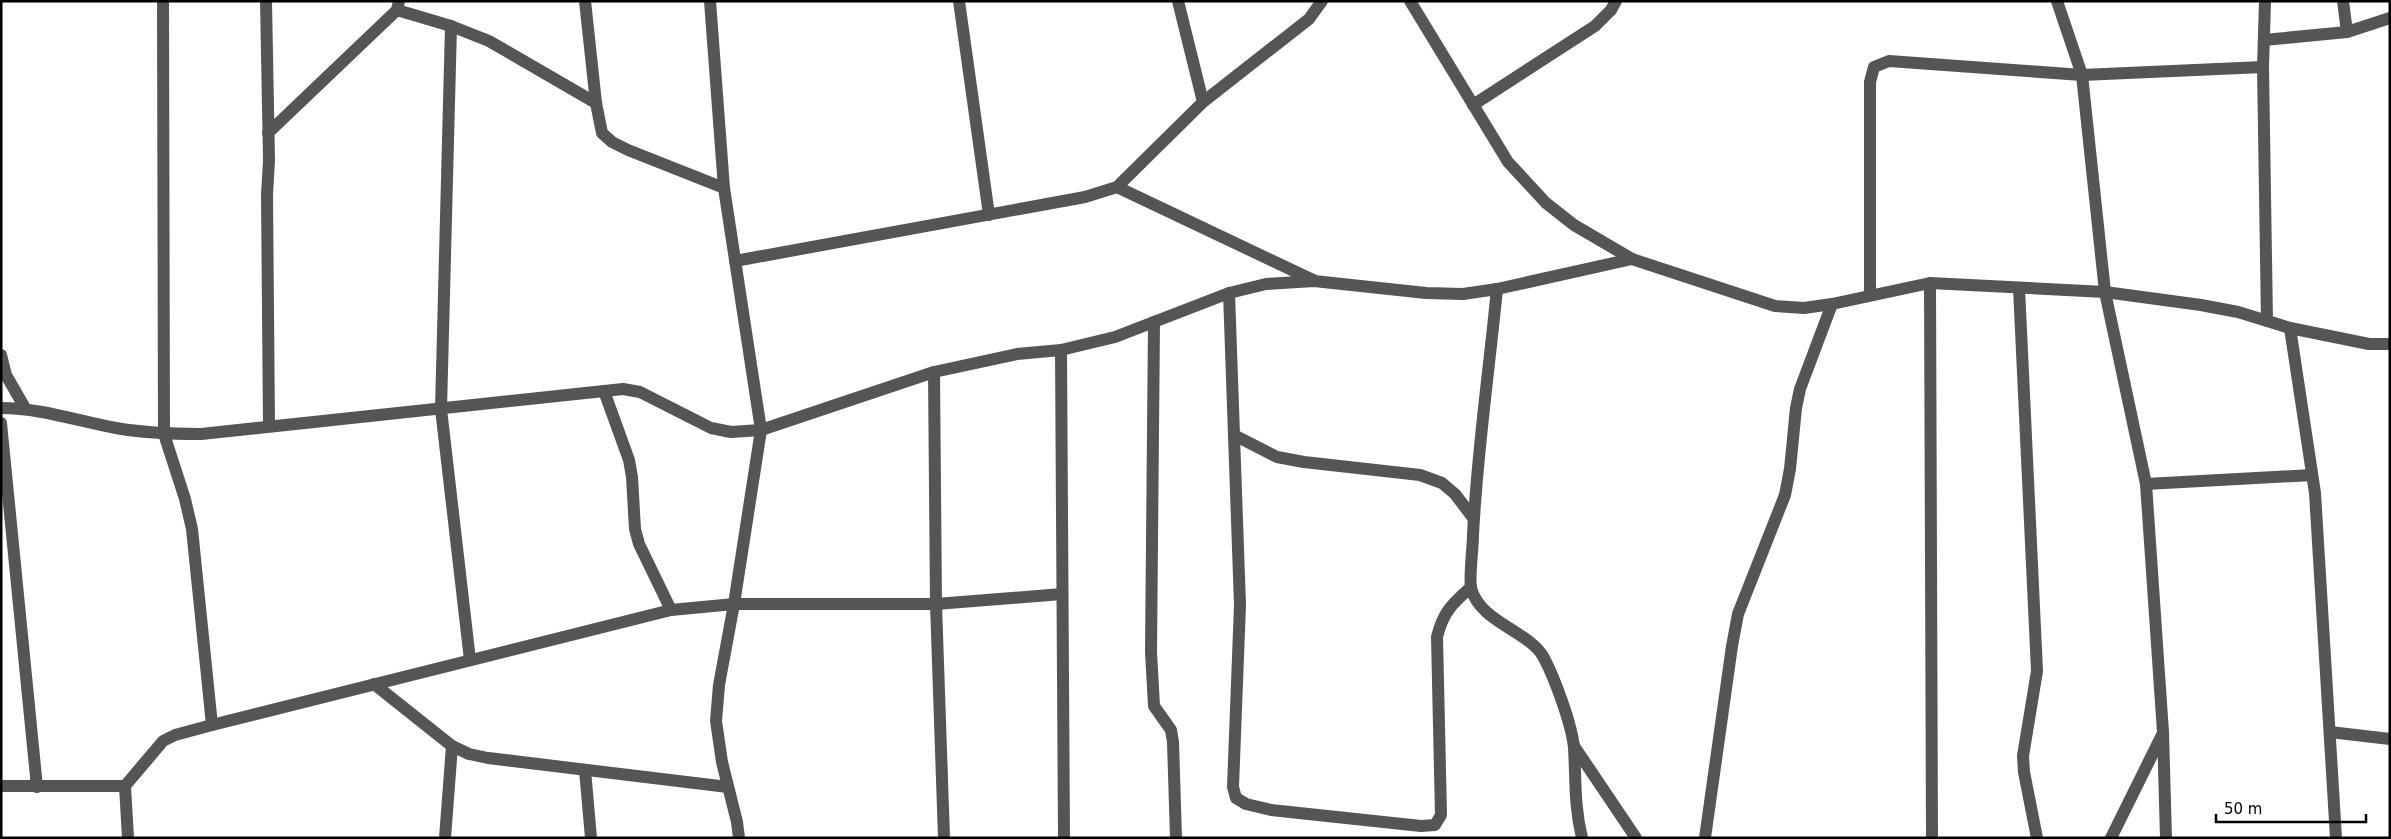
<svg xmlns="http://www.w3.org/2000/svg" width="2391" height="839" viewBox="0 0 2391 839" font-family="'DejaVu Sans',sans-serif">
<style>
.lines{fill:none;stroke-linecap:round;stroke-linejoin:round}
.minor{stroke:#555;stroke-width:12}
</style>
<rect width="100%" height="100%" fill="#fff"/>
<g class="lines">
<g class="minor">
<polyline points="163,1 164,434 185,499 192,529 212,725"/>
<polyline points="266,1 269,160 267,195 269,426"/>
<polyline points="585,1 596,103 602,133 612,142 628,150 724,188"/>
<polyline points="710,1 724,188 761,430 734,604 719,685 716,721 722,762 737,822 739,838"/>
<polyline points="959,1 989,215"/>
<polyline points="1178,1 1203,102"/>
<polyline points="1410,1 1508,162 1546,203 1574,225 1632,259 1775,306 1804,308 1832,304 1930,283 2105,292 2201,305 2238,312 2290,328 2369,344 2390,344"/>
<polyline points="2057,1 2082,75 2105,292 2146,484 2163,732 2166,838"/>
<polyline points="2265,1 2263,67 2267,321"/>
<polyline points="2343,1 2347,32"/>
<polyline points="397,10 451,26 489,41 596,103"/>
<polyline points="451,26 441,409 470,660"/>
<polyline points="2264,40 2347,32 2390,18"/>
<polyline points="1473,105 1595,26 1611,10 1616,1"/>
<polyline points="268,133 397,10 399,1"/>
<polyline points="1117,187 1313,280"/>
<polyline points="735,261 1085,197 1117,187 1203,102 1309,19 1322,1"/>
<polyline points="1930,283 1932,838"/>
<polyline points="2019,288 2037,671 2023,756 2024,772 2037,838"/>
<path d="M 1497,289 C 1489,371 1477,453 1473,535 C 1473,547 1469,577 1471,588 C 1480,623 1530,631 1544,658 C 1555,679 1572,725 1574,748 C 1576,780 1574,805 1582,838"/>
<path d="M 1229,293 L 1240,605 L 1233,787 L 1236,798 L 1246,804 L 1271,810 L 1421,826 L 1435,825 L 1441,815 L 1437,637 C 1443,612 1452,604 1471,587"/>
<polyline points="1870,295 1870,82 1874,67 1889,61 2082,75 2263,67"/>
<polyline points="1154,322 1151,652 1154,706 1171,730 1173,742 1176,838"/>
<polyline points="2290,328 2315,493 2336,838"/>
<polyline points="1061,350 1064,838"/>
<polyline points="1,355 6,375 25,408"/>
<polyline points="934,372 936,604 944,838"/>
<polyline points="604,391 629,460 632,477 635,529 639,544 671,610"/>
<path d="M 1,408 C 41,408 77,421 116,428 C 144,433 172,434 201,434 L 623,389 L 640,392 L 711,428 L 731,432 L 761,430 L 934,372 L 1017,354 L 1061,350 L 1115,337 L 1229,293 L 1266,284 L 1314,281 L 1426,293 L 1463,294 L 1497,289 L 1632,259"/>
<polyline points="1,423 37,787"/>
<polyline points="1234,435 1277,457 1304,462 1420,475 1442,483 1455,494 1474,519"/>
<polyline points="2146,484 2312,475"/>
<polyline points="374,684 452,746 469,754 488,758 728,787"/>
<polyline points="2330,732 2390,739"/>
<polyline points="1574,746 1636,838"/>
<polyline points="585,770 591,838"/>
<polyline points="1,786 125,786"/>
<polyline points="128,838 125,786 163,741 175,735 212,725 671,610 734,604 936,604 1062,594"/>
<polyline points="445,838 452,746"/>
<polyline points="1705,838 1732,646 1738,614 1785,495 1790,469 1796,408 1800,389 1832,304"/>
<polyline points="2111,838 2162,735"/>
</g>
</g>
<rect width="2391" height="839" fill="none" stroke="#000000" stroke-width="5"/>
<path d="M2216 814v8h150v-8" fill="none" stroke="#000000" stroke-width="2.5"/>
<text x="2224" y="814" font-size="15" fill="#000000" stroke="#ffffff" stroke-width="4" paint-order="stroke">50 m</text>
</svg>
